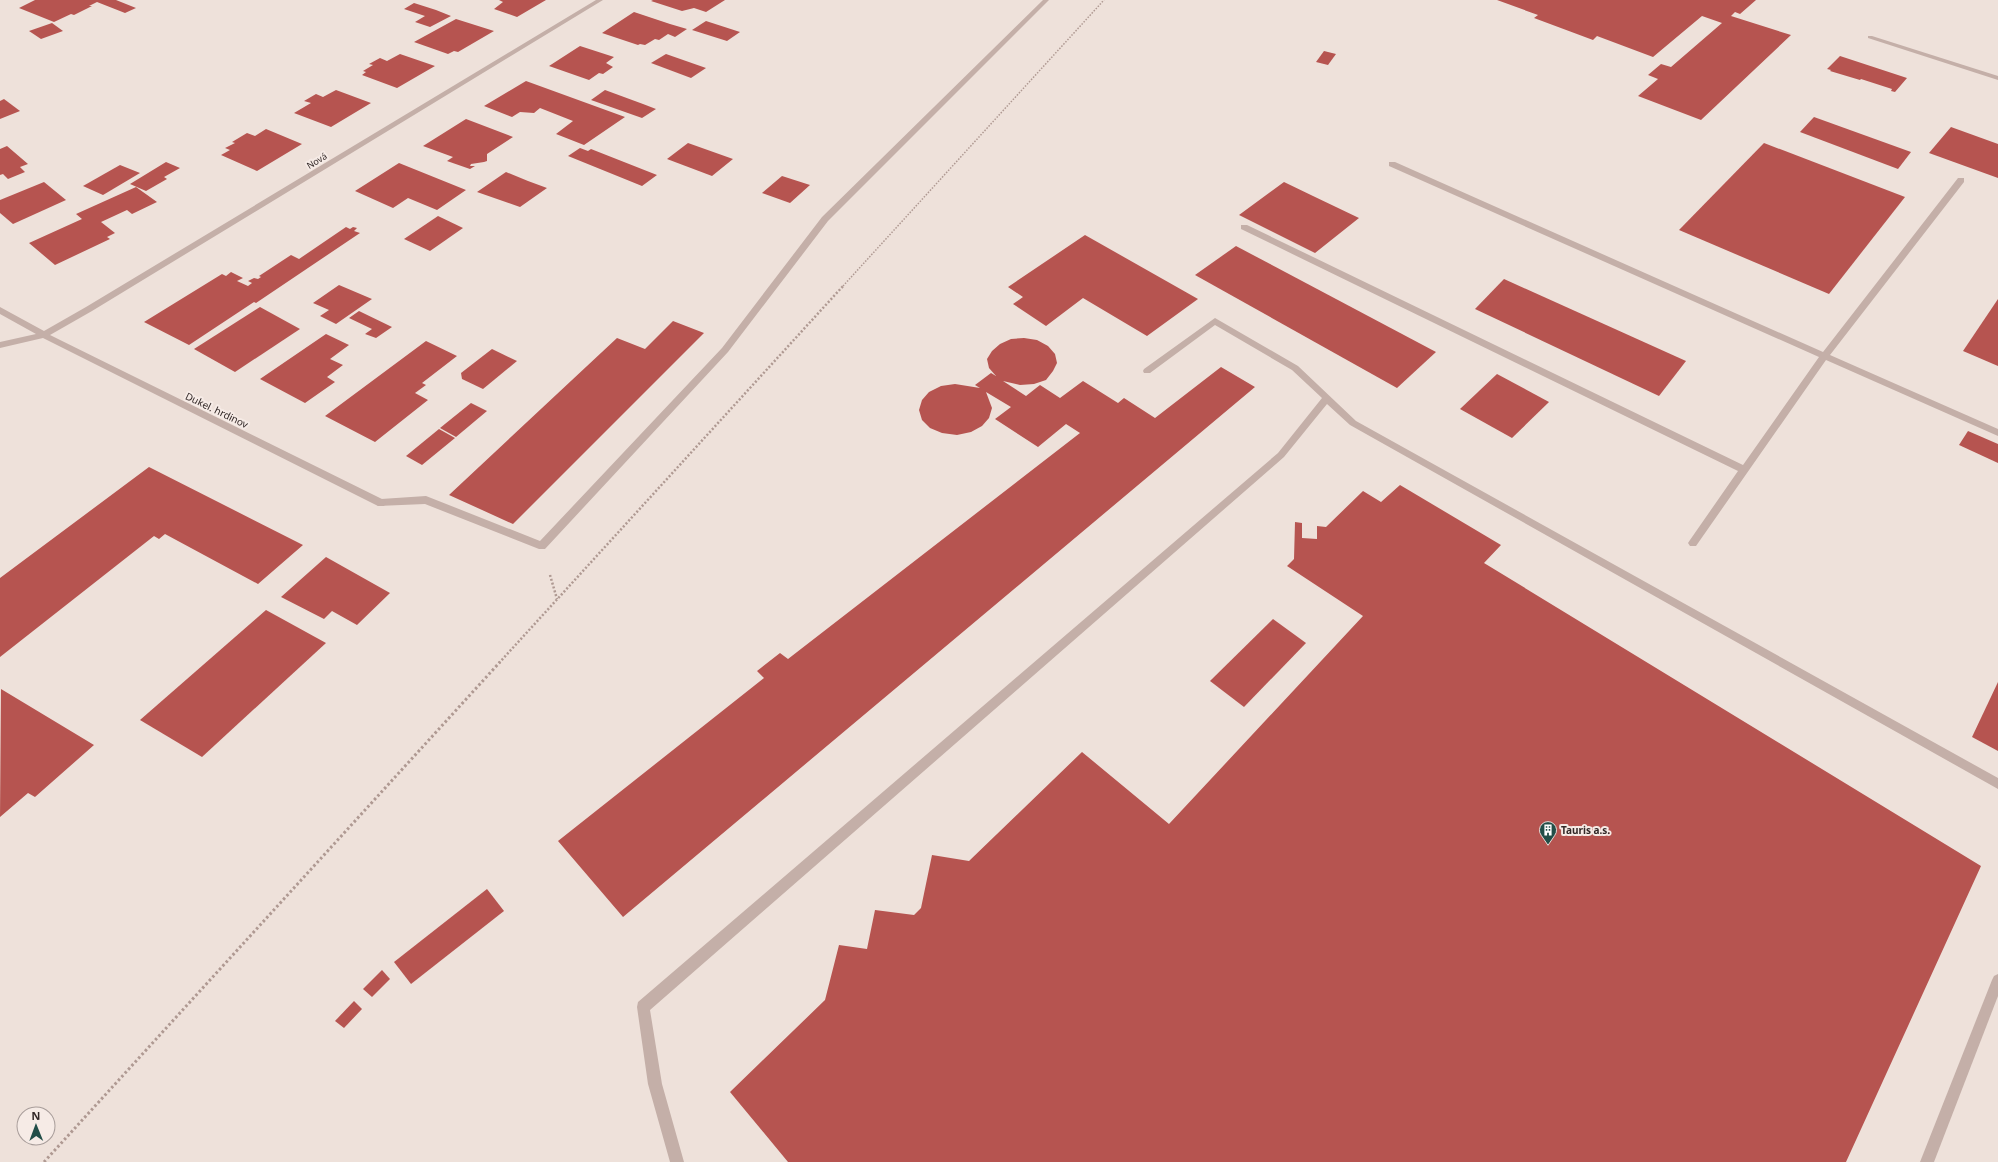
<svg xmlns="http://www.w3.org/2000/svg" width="1998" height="1162" viewBox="0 0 1998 1162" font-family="'Noto Sans',sans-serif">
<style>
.building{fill:#b65450}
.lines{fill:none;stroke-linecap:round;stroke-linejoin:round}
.path-far2{stroke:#af9992;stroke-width:1.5;stroke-dasharray:1.5 1.5;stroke-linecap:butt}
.path-far1{stroke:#af9992;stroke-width:2.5;stroke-dasharray:2 2;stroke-linecap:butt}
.path{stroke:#af9992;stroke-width:3;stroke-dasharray:2.5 2.5;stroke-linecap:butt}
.service{fill:#c4afa8;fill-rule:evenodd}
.minor{fill:#c4afa8;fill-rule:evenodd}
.labels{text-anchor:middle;stroke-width:4;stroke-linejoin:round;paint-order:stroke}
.far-street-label{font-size:9px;fill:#322827;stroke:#f6ebe6}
.street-label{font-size:10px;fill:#322827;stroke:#f6ebe6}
.poi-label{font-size:10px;font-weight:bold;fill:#322827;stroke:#f6ebe6;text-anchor:start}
</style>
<rect width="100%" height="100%" fill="#eee1da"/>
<g class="building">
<polygon points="35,0 116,0 136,8 125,13 97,2 89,6 92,6 74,15 71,14 54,22 19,8"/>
<polygon points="499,0 546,0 517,17 494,9 503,2"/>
<polygon points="653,0 725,0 706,12 694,8 682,11 651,1"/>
<polygon points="1497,0 1756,0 1740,14 1735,12 1731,16 1791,35 1701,120 1638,96 1658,79 1648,75 1661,64 1671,67 1722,23 1702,16 1653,57 1597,36 1593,40 1534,18 1538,15"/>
<polygon points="414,3 436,10 451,16 430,27 415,22 425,16 404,9"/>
<polygon points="634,12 670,24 687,29 675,37 668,34 659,40 655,39 645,45 640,44 638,45 602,33"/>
<polygon points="456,19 494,31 458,52 454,51 448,54 414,42"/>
<polygon points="706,21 740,32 727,41 692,30"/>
<polygon points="52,23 63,31 41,39 29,31"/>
<polygon points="580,46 614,57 606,63 613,67 603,74 599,73 589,80 549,66"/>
<polygon points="1324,51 1336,54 1328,65 1316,62"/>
<polygon points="400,54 435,66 397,88 362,75 366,72 363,71 373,65 369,64 380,58 387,61"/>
<polygon points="666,54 706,68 691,78 651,63"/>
<polygon points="1840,56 1907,78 1895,92 1891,91 1892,89 1861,79 1860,80 1830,71 1831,70 1827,69"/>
<polygon points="526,81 625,117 584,145 556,134 573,121 540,108 534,113 520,112 512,117 484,106"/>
<polygon points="336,90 371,103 331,127 294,113 311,103 304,101 316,94 323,97"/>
<polygon points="605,90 643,104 656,109 642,118 591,100"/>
<polygon points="4,99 20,111 0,119 0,101"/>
<polygon points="1814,117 1911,152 1898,169 1800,132"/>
<polygon points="466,119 513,137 487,154 487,161 484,162 471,164 470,166 475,166 470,169 447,161 453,157 423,146"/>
<polygon points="1951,127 1998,144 1998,178 1929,153"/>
<polygon points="266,129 302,144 257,171 221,155 230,150 225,148 235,143 232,142 247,133 255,136"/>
<polygon points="688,143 733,159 712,176 667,159"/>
<polygon points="1764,143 1905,197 1829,294 1679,230"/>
<polygon points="7,146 28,164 20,167 25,172 8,179 3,174 0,175 0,149"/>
<polygon points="580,148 588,151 591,149 657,175 642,186 568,156"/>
<polygon points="166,162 180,168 164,177 167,179 146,191 130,184"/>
<polygon points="399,163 466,190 437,210 408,198 393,208 355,191"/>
<polygon points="120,165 140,173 103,195 83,186"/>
<polygon points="506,172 528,181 547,188 520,207 477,192"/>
<polygon points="782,176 810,185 790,203 762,193"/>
<polygon points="44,182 66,200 13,224 0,213 0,200"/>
<polygon points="1284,182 1313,196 1359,218 1315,253 1239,215"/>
<polygon points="136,187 157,202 132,214 127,210 101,222 115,233 107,237 110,239 55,265 29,243 82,219 76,214"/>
<polygon points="438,216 463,228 430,251 404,239"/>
<polygon points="346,227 350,229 353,227 357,228 354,231 360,233 256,303 254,302 189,345 144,322 222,274 226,276 231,272 243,278 237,281 248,286 252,283 248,281 254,278 258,279 261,277 259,276 291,255 299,259"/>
<polygon points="1085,235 1198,299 1147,336 1083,298 1046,326 1013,304 1023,297 1008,287"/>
<polygon points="1236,246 1436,352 1397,388 1195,275"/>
<polygon points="1504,279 1686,361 1659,396 1475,309"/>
<polygon points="339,285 372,299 336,324 320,316 329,310 313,303"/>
<polygon points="1998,299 1998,366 1963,351"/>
<polygon points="260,307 300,329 235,372 194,349"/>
<polygon points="359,311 392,327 376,338 365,334 372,329 349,318"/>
<polygon points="673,321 704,333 513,524 449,495 617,338 645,349"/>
<polygon points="326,334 349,345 330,359 343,365 327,377 335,382 305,403 260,379"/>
<polygon points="1024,338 1037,340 1048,346 1055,354 1057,363 1053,371 1046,380 1034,384 1020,385 1003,381 1026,396 1040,385 1060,398 1083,381 1118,403 1124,398 1155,418 1221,367 1255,387 623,917 558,841 764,678 757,671 780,653 788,659 1080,433 1066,424 1038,447 995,419 1011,407 986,392 992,408 989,418 982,426 971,432 957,435 942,433 930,428 922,420 919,410 922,400 929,392 941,386 955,384 980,388 975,385 991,373 996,376 989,368 987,359 992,351 1000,344 1011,339"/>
<polygon points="426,341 457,356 422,383 426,385 415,393 428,400 375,442 325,416"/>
<polygon points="492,349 517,361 483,389 462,379 461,373"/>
<polygon points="1497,374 1549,402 1512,438 1460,409"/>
<polygon points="471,403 487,411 456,437 440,428"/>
<polygon points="439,429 455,438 422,465 406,456"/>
<polygon points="1968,431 1998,444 1998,463 1959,445"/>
<polygon points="149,467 303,545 258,584 165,534 159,539 154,536 0,657 0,578"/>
<polygon points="1400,485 1501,545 1484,563 1981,866 1846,1162 788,1162 730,1092 825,1000 839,945 867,949 875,910 914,915 921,908 932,855 969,861 1082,752 1169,824 1363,616 1287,566 1294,559 1295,522 1302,523 1302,538 1317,539 1317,526 1326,527 1363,491 1381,502"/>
<polygon points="326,557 390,593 357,625 332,611 324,619 281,597"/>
<polygon points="266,610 326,643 202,757 140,720"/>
<polygon points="1273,619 1306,643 1244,707 1210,681"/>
<polygon points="1998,682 1998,751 1972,737"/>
<polygon points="1,689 94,745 35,797 28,793 0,817"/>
<polygon points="487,889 504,911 411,984 394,962"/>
<polygon points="382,970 390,979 372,997 363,989"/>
<polygon points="354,1001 362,1009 344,1028 335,1021"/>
</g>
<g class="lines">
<polyline class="path-far2" points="843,286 1104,0"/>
<g class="path-far1">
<polyline points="550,575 557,599"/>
<polyline points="499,663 844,285"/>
</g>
<polyline class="path" points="44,1162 500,662"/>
<g class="service">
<polygon points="1043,0 1049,0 828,221 728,352 545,549 539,549 425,504 378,506 376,503 378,500 381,499 426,496 540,541 722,348 822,217"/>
<polygon points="1868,36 1872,36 1998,76 1998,80 1868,38"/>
<polygon points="1389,162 1395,162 1823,352 1958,178 1964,178 1964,182 1830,355 1998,429 1998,436 1826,360 1696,546 1690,546 1688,543 1690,540 1738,471 1241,229 1241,225 1247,225 1743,465 1819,357 1389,166"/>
<polygon points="1215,318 1298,366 1356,421 1998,778 1998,789 1350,425 1327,404 1284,457 650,1010 662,1084 684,1162 670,1162 648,1084 637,1007 638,1002 1278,453 1322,398 1292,370 1215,325 1150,373 1144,373 1143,371 1144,369"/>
<polygon points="1998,974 1998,996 1934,1162 1920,1162 1992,980 1994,976"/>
</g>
<polygon class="minor" points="596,0 603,0 92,311 50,335 384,500 386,503 384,506 378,506 43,338 0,348 0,342 36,334 0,314 0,307 44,331 86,307"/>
</g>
<defs>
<g id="building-pin" transform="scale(0.9)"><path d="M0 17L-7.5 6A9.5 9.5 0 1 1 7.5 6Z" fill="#224e48" stroke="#f6ebe6"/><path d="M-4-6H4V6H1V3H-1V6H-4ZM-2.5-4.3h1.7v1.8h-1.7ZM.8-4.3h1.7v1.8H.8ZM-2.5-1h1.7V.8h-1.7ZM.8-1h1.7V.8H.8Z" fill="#fff"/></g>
</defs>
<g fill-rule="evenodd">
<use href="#building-pin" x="1548" y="830"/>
</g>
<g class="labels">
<g class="far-street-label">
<text transform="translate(317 161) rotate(-31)" y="3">Nová</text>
</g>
<g class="street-label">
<text transform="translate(217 410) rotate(26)" y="4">Dukel. hrdinov</text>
</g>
<g class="poi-label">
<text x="1561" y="834">Tauris a.s.</text>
</g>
</g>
<g transform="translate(36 1126) rotate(359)"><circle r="19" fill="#f6ebe6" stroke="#a89d9a"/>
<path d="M0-3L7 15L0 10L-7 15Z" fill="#224e48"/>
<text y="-6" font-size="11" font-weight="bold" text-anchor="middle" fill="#322827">N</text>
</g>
</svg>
